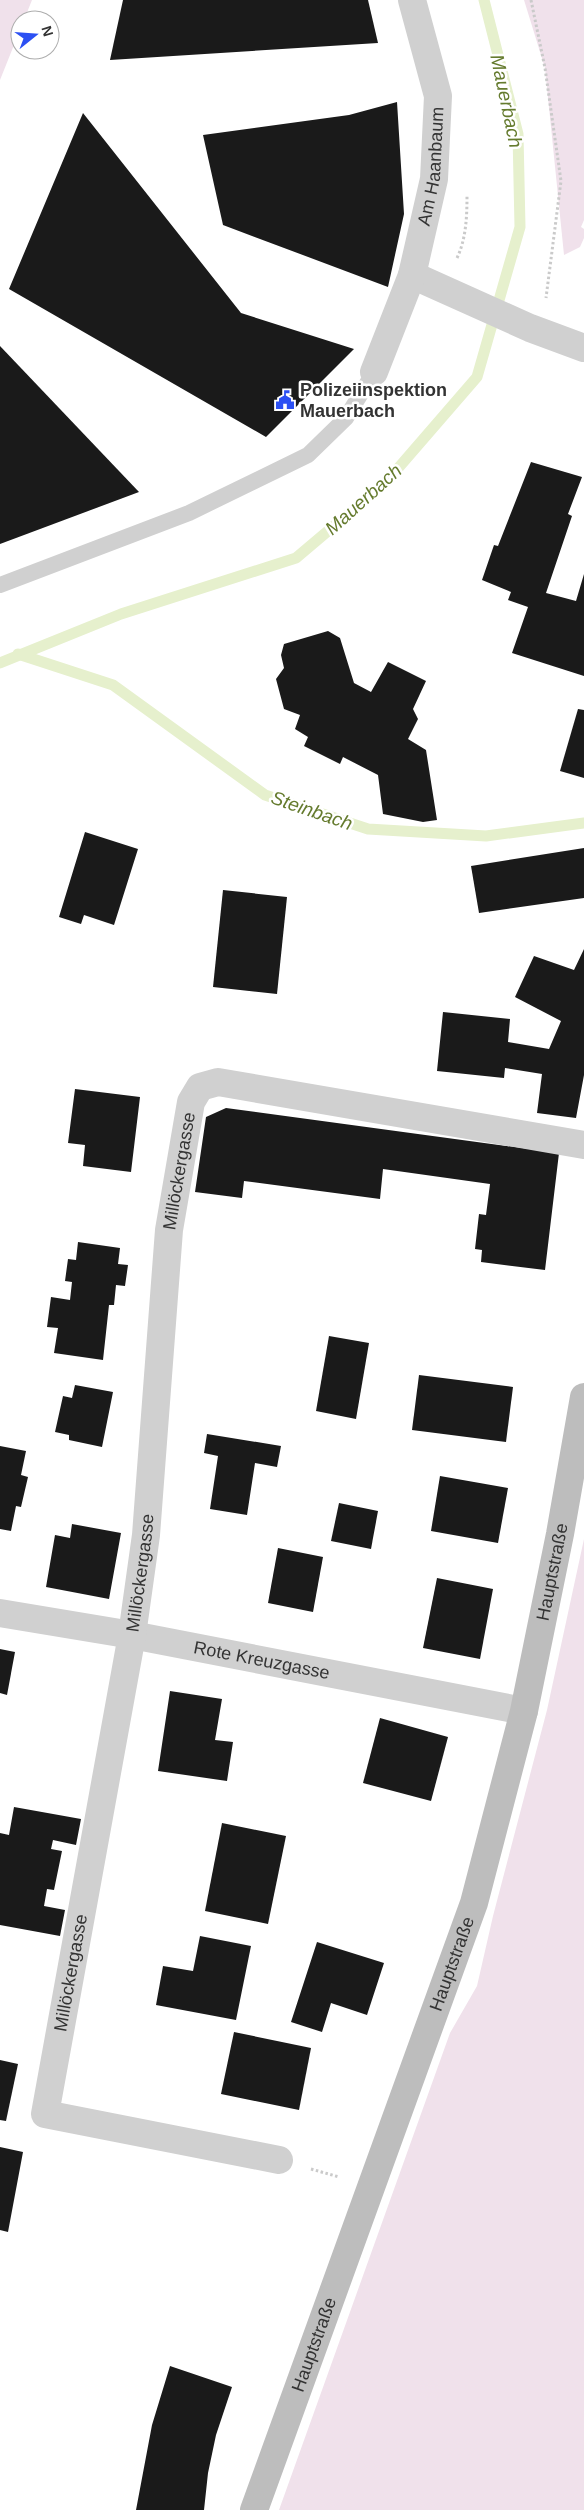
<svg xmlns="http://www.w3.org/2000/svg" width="584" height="2510" viewBox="0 0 584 2510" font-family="Helvetica,sans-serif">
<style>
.green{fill:#f0e1eb}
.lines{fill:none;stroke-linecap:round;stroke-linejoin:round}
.stream{stroke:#e6f0cd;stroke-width:11}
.building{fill:#1a1a1a}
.path{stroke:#cacaca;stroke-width:3;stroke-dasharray:2.5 2.5;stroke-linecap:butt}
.service{stroke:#d0d0d0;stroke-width:16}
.minor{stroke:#d0d0d0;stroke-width:28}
.secondary{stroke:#bdbdbd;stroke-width:28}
.labels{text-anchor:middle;stroke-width:5;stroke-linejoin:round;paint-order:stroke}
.street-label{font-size:18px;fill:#333;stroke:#fff}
.poi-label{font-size:18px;font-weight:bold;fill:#333;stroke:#fff;text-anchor:start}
.water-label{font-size:19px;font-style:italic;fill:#657b2e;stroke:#fff}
</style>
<rect width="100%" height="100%" fill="#fff"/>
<g class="green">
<polygon points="0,0 32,0 24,20 20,20 20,30 0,80"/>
<polygon points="524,0 584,0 584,220 581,227 584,229 584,238 580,247 564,255 545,68"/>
<polygon points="584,1539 584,2510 279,2510 450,2033 477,1986 493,1916 547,1710"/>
</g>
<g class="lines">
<g class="stream">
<polyline points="18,654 113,685 265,795 368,829 486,836 584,823"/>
<polyline points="0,663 121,614 296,558 387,481 477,377 520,227 518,134 484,0"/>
</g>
</g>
<g class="building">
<polygon points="123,0 368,0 378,43 110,60"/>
<polygon points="397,102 404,214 388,287 223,225 203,135 349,115"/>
<polygon points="83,113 241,313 354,349 266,437 9,289"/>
<polygon points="0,346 139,492 0,544"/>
<polygon points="531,462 582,477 568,514 572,516 546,593 576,601 584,574 584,676 512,653 528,607 508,600 511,592 482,580 494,545 498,546"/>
<polygon points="328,631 340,638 354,683 371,692 388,662 426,681 413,709 418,719 408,739 426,750 437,820 423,822 383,814 378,775 343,757 340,764 304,746 308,737 295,729 300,715 284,709 276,679 284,668 281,655 284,644"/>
<polygon points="578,709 584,710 584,778 560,771"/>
<polygon points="85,832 138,849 114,925 84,915 81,924 59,917"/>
<polygon points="584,848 584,898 479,913 471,866"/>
<polygon points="223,890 287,897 277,994 213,987"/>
<polygon points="584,949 584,1075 576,1118 537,1113 542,1074 505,1068 504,1078 437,1071 443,1012 510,1019 508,1042 549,1049 561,1021 515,997 534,956 574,970"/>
<polygon points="75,1089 140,1097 131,1172 83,1166 85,1145 68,1143"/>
<polygon points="226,1108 559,1153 545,1270 481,1262 482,1250 475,1249 479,1214 486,1215 490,1184 383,1169 380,1199 244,1181 242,1198 195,1192 206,1117"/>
<polygon points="78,1242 120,1248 118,1264 128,1265 125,1286 116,1285 114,1305 109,1305 103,1360 54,1353 58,1328 47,1327 51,1297 70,1300 72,1282 65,1281 68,1259 76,1260"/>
<polygon points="329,1336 369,1343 356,1419 316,1411"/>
<polygon points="419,1375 513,1387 506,1442 412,1430"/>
<polygon points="75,1385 113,1392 102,1447 69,1440 69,1435 55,1432 63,1396 72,1398"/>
<polygon points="207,1434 281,1446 277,1467 255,1463 247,1515 210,1509 218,1456 204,1453"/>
<polygon points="0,1446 26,1451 21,1475 28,1477 21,1507 16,1506 11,1531 0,1529"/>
<polygon points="440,1476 508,1488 498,1543 431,1531"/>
<polygon points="339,1503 378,1511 371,1549 331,1541"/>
<polygon points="72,1524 121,1533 109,1599 46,1587 55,1535 70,1538"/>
<polygon points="278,1548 323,1557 313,1612 268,1603"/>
<polygon points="437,1578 493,1589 480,1659 423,1648"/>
<polygon points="0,1649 15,1652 7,1695 0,1693"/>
<polygon points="170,1691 222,1699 215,1740 233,1742 227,1781 158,1771"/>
<polygon points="380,1718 448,1737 431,1801 363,1783"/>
<polygon points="14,1807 81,1819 76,1845 53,1840 51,1849 62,1851 54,1890 47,1889 44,1906 65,1910 60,1936 0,1925 0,1833 9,1835"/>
<polygon points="222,1823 286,1836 268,1924 205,1911"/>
<polygon points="200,1936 251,1946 236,2020 156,2005 163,1966 193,1971"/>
<polygon points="317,1942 384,1963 367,2015 331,2003 322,2032 291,2022"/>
<polygon points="234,2032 311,2048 299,2110 221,2094"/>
<polygon points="0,2060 18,2064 6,2121 0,2120"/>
<polygon points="0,2147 23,2152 8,2232 0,2230"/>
<polygon points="170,2366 232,2387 216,2435 208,2473 204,2510 136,2510 152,2425"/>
</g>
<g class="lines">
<g class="path">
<polyline points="531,0 545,68 561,181 546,298"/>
<path d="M 457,258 C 466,239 467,217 467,196"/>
<polyline points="311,2169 339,2177"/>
</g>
<polyline class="service" points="0,585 189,513 308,455 346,418 374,372"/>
<g class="minor">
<polyline points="412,275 530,328 584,348"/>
<path id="s1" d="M 374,372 L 412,275 L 434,179 L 438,96 L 412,0"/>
<path id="s2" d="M 0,1613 L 132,1635 L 524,1711"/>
<path id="s3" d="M 279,2160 L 45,2114 L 132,1635 L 146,1535 L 169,1230 L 191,1102 L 200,1087 L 218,1082 L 584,1145"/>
</g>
<path class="secondary" id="s4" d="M 254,2510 L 474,1903 L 524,1711 L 560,1534 L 584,1397"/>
</g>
<defs>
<g id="civic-bare" transform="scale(1.5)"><path d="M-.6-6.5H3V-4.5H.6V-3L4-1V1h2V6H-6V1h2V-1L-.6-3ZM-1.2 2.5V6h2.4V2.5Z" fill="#2c50f3" stroke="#fff" stroke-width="2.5" paint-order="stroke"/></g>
</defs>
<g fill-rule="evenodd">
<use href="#civic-bare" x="285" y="400"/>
</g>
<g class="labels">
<g class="street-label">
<text dy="6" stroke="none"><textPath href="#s1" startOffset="215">Am Haanbaum</textPath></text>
<text dy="6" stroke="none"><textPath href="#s3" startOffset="1192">Millöckergasse</textPath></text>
<text dy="6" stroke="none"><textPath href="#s4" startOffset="986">Hauptstraße</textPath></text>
<text dy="6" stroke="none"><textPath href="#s3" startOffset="788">Millöckergasse</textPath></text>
<text dy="6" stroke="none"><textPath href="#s2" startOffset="266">Rote Kreuzgasse</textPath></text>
<text dy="6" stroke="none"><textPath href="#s4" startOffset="581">Hauptstraße</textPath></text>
<text dy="6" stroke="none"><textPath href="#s3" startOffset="382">Millöckergasse</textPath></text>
<text dy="6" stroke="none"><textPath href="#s4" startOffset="176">Hauptstraße</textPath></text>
</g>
<g class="poi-label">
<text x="300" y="396">Polizeiinspektion<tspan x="300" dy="21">Mauerbach</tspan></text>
</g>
<g class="water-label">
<text transform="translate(507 101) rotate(78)" y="7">Mauerbach</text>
<text transform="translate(363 499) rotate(-42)" y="7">Mauerbach</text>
<text transform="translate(312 810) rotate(19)" y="7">Steinbach</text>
</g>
</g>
<g transform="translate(35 35) rotate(73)"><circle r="24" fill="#ffffff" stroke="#adadad"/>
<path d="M0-4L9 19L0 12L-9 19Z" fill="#2c50f3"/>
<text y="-8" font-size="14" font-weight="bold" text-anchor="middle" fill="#333333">N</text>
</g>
</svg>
